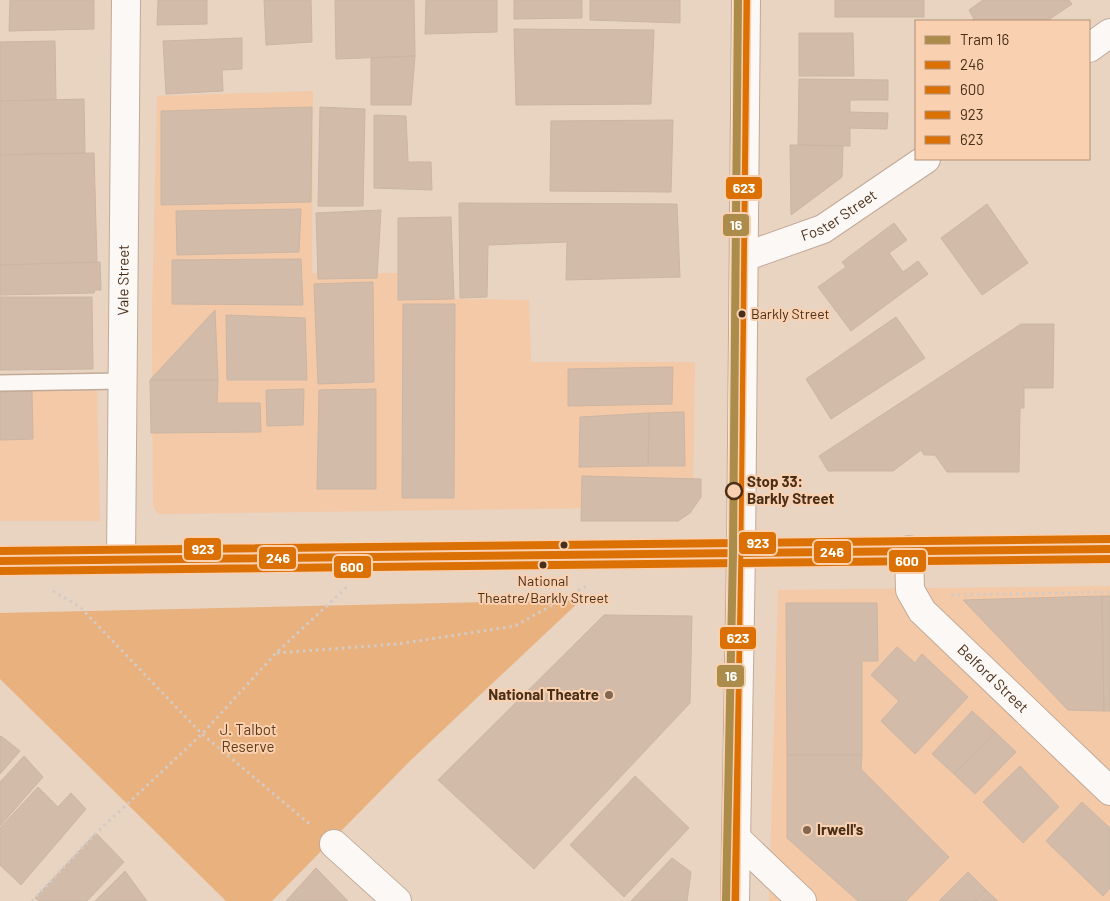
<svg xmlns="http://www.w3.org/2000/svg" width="1110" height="901" viewBox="0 0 1110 901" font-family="Barlow,sans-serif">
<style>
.built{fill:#f3c9a7}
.green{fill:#e9b17e}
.building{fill:#d2bba9;stroke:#cbb5a3}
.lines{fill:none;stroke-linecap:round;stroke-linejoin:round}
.lane-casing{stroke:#c1aa98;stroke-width:18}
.street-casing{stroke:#c1aa98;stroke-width:30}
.secondary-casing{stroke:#c1aa98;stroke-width:30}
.path{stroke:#d3cbc5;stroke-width:3;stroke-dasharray:2.5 4;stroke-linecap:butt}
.lane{stroke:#fcf8f6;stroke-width:15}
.street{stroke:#fcf8f6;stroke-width:28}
.secondary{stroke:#fcf8f6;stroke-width:28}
.bus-1-casing{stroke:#fad1b0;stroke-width:11}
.bus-2-casing{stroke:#fad1b0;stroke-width:11}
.bus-3-casing{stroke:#fad1b0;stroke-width:11}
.bus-4-casing{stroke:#fad1b0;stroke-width:11}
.bus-1{stroke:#db7105;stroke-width:8}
.bus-2{stroke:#db7105;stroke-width:8}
.bus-3{stroke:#db7105;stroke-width:8}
.bus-4{stroke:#db7105;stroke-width:8}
.tram-1-casing{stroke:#fad1b0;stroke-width:11}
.tram-1{stroke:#ab8c4a;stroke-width:8}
.bus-dot{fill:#4a2f18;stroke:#fad1b0;stroke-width:2}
.stop-dot{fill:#fad1b0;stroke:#4a2f18;stroke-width:2.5}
.poi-dot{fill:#826853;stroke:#fad1b0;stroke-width:2}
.labels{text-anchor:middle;stroke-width:4;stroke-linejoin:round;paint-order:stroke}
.bus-label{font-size:14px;fill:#4a2f18;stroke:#fad1b0;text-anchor:start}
.street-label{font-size:15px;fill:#4a2f18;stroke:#fad1b0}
.stop-label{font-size:15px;font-weight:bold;fill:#4a2f18;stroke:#fad1b0;text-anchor:start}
.poi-label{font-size:15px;font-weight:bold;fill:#4a2f18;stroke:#fad1b0;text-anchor:end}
.park-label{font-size:15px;fill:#623b18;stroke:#fad1b0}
.line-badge{stroke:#fad1b0;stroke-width:2}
.badge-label{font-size:14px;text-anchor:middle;font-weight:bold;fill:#fff}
</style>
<rect width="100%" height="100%" fill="#e9d3c1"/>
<g class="built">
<polygon points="313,91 312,273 398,273 398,298 529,300 531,362 695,362 693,499 685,507 158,514 153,506 152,315 157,96"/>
<polygon points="97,388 100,521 0,521 0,390"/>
<polygon points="1110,586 1110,901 769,901 778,590"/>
</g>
<polygon class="green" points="581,600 410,761 272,901 226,901 0,679 0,613"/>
<g class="building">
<polygon points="10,0 94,0 94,29 9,31"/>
<polygon points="158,0 207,0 207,24 157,25"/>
<polygon points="264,0 311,0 312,42 266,45"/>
<polygon points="335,0 414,0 415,56 336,59"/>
<polygon points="426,0 497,0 497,32 425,34"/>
<polygon points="514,0 582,0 582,18 514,19"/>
<polygon points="590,0 680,0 680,23 590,20"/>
<rect x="835" y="0" width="89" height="17"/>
<polygon points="983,0 1069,0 1072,4 1047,21 970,21 974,19 969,10"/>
<polygon points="514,29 654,30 651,104 516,105"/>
<polygon points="799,33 853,33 854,76 799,76"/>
<polygon points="242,38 242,69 222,70 223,91 166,94 163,41"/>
<polygon points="55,41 56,100 0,101 0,42"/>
<polygon points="415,56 411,105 371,105 371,58"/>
<polygon points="799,79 888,80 888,100 850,100 850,112 888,113 887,129 850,128 850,146 798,145"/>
<polygon points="84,99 85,153 0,155 0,101"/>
<polygon points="312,107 311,202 161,205 161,111"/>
<polygon points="320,107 365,109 363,206 318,206"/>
<polygon points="374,115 406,116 408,162 431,162 432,190 374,188"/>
<polygon points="673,120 671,192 550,191 551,121"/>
<polygon points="790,145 843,146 842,177 791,215"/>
<polygon points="94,153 97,263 0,265 0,155"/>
<polygon points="459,203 677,204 680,277 566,280 567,242 488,245 487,297 460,298"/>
<polygon points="987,204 1028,263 982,295 941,238"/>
<polygon points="301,209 299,252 177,255 176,211"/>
<polygon points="381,210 377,278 318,279 316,213"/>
<polygon points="451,217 454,299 398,300 398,218"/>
<polygon points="894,223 907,240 889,253 903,272 918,261 928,274 851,331 818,287 846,267 842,262"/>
<polygon points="301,259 303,305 172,304 172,260"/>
<polygon points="100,262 101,290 95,290 94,293 0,295 0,265"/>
<polygon points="373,282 374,382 318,384 314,284"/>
<polygon points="0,297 92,297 93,369 0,370"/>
<polygon points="403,304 455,304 454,498 402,498"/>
<polygon points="215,310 218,380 150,380"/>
<polygon points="226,315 305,318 307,380 227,380"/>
<polygon points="896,317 925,358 831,419 806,379"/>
<polygon points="1021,324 1054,324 1053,388 1024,388 1024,408 1020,408 1019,472 947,472 935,455 924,455 921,450 893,471 828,471 819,456"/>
<polygon points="673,367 672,404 568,406 568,369"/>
<polygon points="150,380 218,380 217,403 260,403 261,432 151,433"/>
<polygon points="304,389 303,425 267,426 266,390"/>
<polygon points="376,389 376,489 317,489 319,390"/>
<polygon points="32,391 33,439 0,440 0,392"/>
<polygon points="684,412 685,466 648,466 649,413"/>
<polygon points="649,413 648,466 579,467 580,417"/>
<polygon points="582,476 701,479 701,497 690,513 678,521 581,521"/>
<polygon points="1102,596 1104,711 1068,710 963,600"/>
<polygon points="1102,596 1110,596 1110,711 1104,711"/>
<polygon points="786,603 877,603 878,661 862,661 862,755 787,755"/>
<polygon points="604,615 692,616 690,703 534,869 438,780"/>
<polygon points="897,647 915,663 922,654 968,697 915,754 881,721 899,701 871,675"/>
<polygon points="972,711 995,732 954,774 932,754"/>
<polygon points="995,732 1016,752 975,794 954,774"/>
<polygon points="1,736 20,751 0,774 0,737"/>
<polygon points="787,755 862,755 861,769 949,857 906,901 858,901 787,838"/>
<polygon points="24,756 43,777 0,826 0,782"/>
<polygon points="1020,766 1059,807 1023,843 983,802"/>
<polygon points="635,776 689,828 624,897 570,845"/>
<polygon points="38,787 58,807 71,793 86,809 21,885 0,865 0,828"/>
<polygon points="1082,802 1110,828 1110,888 1103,896 1046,841"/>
<polygon points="96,833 124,862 87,901 39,901 35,898"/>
<polygon points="672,858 691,872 687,901 631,901"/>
<polygon points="316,868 348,901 286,901"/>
<polygon points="125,871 147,901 95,901"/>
<polygon points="968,872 986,890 975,901 939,901"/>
<polygon points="986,890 998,901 975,901"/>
</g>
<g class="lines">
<g class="lane-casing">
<polyline id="lane" points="0,383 122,381"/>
</g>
<g class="street-casing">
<g id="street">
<polyline points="1089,48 1110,33"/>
<path id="s1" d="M 744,257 L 823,229 L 926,159"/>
<path id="s2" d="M 909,550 L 910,590 L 922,611 L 1110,791"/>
<path id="s3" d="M 121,560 L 126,0"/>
<polyline points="736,838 802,901"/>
<polyline points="334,844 397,901"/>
</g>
</g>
<g class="secondary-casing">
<g id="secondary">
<polyline points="0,561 1110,549"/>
<polyline points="735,901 741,552 746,0"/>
</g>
</g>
<g class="path">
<polyline points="53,591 80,607 202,734 312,826"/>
<polyline points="951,595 1110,592"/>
<polyline points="277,653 398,644 515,626 588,585"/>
<polyline points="32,901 93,836 202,734 276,653 347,587"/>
</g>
<use href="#lane" class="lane"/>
<use href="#street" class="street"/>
<use href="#secondary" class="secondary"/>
<g class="bus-1-casing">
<polyline id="bus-1" points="0,561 1110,549"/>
</g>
<g class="bus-2-casing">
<polyline id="bus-2" points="0,571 1110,559"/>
</g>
<g class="bus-3-casing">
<polyline id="bus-3" points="0,551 1110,539"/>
</g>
<g class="bus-4-casing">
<polyline id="bus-4" points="735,901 746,0"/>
</g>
<use href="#bus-1" class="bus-1"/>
<use href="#bus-2" class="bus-2"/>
<use href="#bus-3" class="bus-3"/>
<use href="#bus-4" class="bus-4"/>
<g class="tram-1-casing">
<polyline id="tram-1" points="726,901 733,552 738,0"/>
</g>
<use href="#tram-1" class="tram-1"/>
</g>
<g class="bus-dot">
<circle cx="742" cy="314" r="4.5"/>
<circle cx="564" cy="545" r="4.5"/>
<circle cx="543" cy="565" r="4.5"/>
</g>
<circle class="stop-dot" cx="734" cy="491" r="8"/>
<g class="poi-dot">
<circle cx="609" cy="695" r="5"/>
<circle cx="807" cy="830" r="5"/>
</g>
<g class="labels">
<g class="bus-label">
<text x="751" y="319">Barkly Street</text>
<text x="543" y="586" text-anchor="middle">National<tspan x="543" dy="17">Theatre/Barkly Street</tspan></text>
</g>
<g class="street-label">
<text dy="5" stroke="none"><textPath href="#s1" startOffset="104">Foster Street</textPath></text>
<text dy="5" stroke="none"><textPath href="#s3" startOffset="280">Vale Street</textPath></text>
<text dy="5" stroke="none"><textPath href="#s2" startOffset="162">Belford Street</textPath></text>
</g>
<g class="stop-label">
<text x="747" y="487">Stop 33:<tspan x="747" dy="17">Barkly Street</tspan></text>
</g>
<g class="poi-label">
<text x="599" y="700">National Theatre</text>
<text x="817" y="835" text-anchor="start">Irwell's</text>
</g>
<g class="park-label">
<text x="248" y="735">J. Talbot<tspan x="248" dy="17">Reserve</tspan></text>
</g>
</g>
<g class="line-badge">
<rect x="725" y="176" width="38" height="24" rx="5" fill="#db7105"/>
<rect x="722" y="213" width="28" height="24" rx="5" fill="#ab8c4a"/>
<rect x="738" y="531" width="39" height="24" rx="5" fill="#db7105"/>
<rect x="183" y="537" width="39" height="24" rx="5" fill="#db7105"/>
<rect x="813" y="540" width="39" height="24" rx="5" fill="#db7105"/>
<rect x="258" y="546" width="39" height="24" rx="5" fill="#db7105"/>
<rect x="888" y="549" width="39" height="24" rx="5" fill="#db7105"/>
<rect x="333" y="555" width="39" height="24" rx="5" fill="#db7105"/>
<rect x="719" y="626" width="38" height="24" rx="5" fill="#db7105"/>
<rect x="716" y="664" width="29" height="24" rx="5" fill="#ab8c4a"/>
</g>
<g class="badge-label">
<text x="744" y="193">623</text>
<text x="736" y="230">16</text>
<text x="758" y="548">923</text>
<text x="203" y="554">923</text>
<text x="832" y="557">246</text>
<text x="278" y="563">246</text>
<text x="907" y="566">600</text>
<text x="352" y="572">600</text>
<text x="738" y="643">623</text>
<text x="731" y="681">16</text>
</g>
<rect x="915" y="20" width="175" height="140" fill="#fad1b0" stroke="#b49073"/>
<rect x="925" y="36" width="25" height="8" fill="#ab8c4a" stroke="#b49073"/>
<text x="960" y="45" font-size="15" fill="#4a2f18">Tram 16</text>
<rect x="925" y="61" width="25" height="8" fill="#db7105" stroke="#b49073"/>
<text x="960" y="70" font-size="15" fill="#4a2f18">246</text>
<rect x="925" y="86" width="25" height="8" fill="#db7105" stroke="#b49073"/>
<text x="960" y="95" font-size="15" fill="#4a2f18">600</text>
<rect x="925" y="111" width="25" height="8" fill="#db7105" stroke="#b49073"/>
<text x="960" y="120" font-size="15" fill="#4a2f18">923</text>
<rect x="925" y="136" width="25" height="8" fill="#db7105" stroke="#b49073"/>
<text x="960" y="145" font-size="15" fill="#4a2f18">623</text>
</svg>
